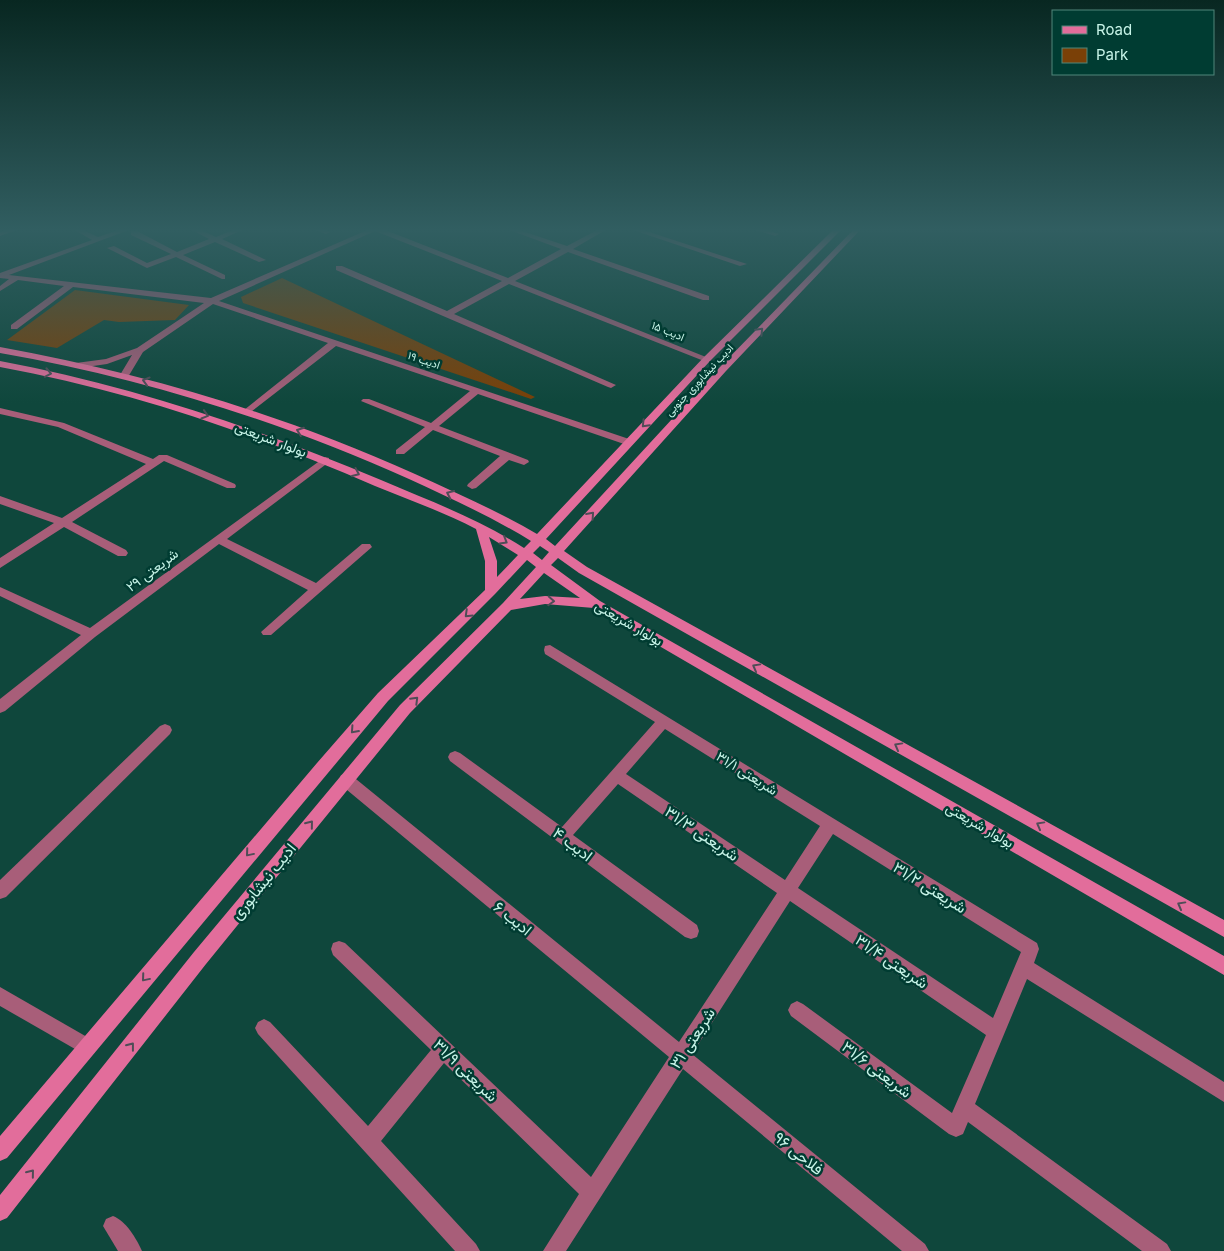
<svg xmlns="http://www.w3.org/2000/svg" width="1224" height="1251" viewBox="0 0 1224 1251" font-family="Inter,Vazirmatn,sans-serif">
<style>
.green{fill:#7a4007}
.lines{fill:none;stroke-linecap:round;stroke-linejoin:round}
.minor{fill:#a85e79;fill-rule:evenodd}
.secondary{fill:#e26d9b;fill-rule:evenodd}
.oneway{stroke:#4f4d57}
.labels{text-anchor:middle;stroke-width:5;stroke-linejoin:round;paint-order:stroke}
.far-street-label{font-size:11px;fill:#c7f4e8;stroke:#003c32}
.street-label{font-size:14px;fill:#c7f4e8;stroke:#003c32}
.near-street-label{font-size:16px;fill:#c7f4e8;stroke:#003c32}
</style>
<rect width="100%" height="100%" fill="#0f473c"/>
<g class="green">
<polygon points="282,278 535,397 531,399 243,303 241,297"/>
<polygon points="75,290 189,305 175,320 119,322 104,320 57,348 7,340"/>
</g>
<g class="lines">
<g class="minor">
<polygon points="12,228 22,228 0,236 0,232"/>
<polygon points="71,228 79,228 98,237 124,228 134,228 9,275 211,298 372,228 380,228 508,278 561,249 504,228 513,228 567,246 601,228 609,228 573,249 709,296 709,300 703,300 568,252 515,281 711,359 710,361 704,361 509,284 454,314 616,385 611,388 608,387 336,270 336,266 342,266 447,311 502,281 375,231 219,301 632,440 633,442 628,445 624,444 478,394 439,426 528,460 529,462 524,465 509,460 476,488 472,489 467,486 468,484 500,456 433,430 404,454 396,454 396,450 425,427 361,401 363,399 369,399 431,423 470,391 336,346 247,415 242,412 244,410 328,343 213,304 143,352 128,377 122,377 120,375 132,355 107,364 79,368 76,367 76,363 106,359 137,348 204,303 73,287 17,329 11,329 11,325 64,286 18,280 0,291 0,286 9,279 0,278 0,273 92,240"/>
<polygon points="188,228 196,228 216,237 238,228 247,228 222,239 266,260 259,262 215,242 183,255 225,275 225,279 222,279 176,257 147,268 107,248 114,246 147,263 171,254 131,235 131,231 137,231 177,252 209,239"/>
<polygon points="310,228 320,228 330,232 326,234"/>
<polygon points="627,228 637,228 747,264 740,266"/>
<polygon points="749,228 760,228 779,234 775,236"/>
<polygon points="0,408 64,423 153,459 159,455 167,455 235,484 236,486 235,488 227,488 164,461 72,522 126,550 128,553 126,556 118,556 64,527 0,568 0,558 54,523 0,504 0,496 62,518 146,464 58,427 0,414"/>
<polygon points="325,457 329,458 329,462 227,539 316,583 362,544 370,544 372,547 271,635 263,635 261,632 308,590 219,544 95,637 5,711 0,713 0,699 81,635 0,596 0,587 90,628"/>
<path d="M 550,645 L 1037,943 L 1039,949 L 1034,963 L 1224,1082 L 1224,1102 L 1027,979 L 975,1104 L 1167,1244 L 1171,1251 L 1142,1251 L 968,1122 L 963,1134 L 956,1137 L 949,1134 L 791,1016 L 788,1010 L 791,1004 L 797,1001 L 803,1004 L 952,1113 L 986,1035 L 790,901 L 692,1054 L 925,1244 L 929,1251 L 902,1251 L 683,1069 L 566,1251 L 543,1251 L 579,1194 L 444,1063 L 381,1141 L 476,1244 L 480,1251 L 455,1251 L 258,1034 L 255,1028 L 258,1022 L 264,1019 L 270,1022 L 368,1126 L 431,1050 L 333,955 L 331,949 L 333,943 L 339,941 L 345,943 L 591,1177 L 669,1057 L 341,785 L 339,780 L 341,775 L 346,774 L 351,775 L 679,1042 L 777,893 L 618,784 L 573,835 L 697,925 L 699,931 L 697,937 L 691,939 L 685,937 L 450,761 L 448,757 L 450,753 L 455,751 L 460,753 L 562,827 L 655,722 L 545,654 L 544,650 L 545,646 ZM 665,729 L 820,826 L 785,880 L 626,774 ZM 833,834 L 1021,952 L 993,1018 L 798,888 Z"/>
<polygon points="165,724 170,726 172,730 170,734 6,897 0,899 0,880 160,726"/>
<polygon points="0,987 94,1041 97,1047 94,1053 88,1056 82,1053 0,1006"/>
<path d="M 113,1216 C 126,1221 136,1238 142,1251 L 118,1251 L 103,1226 L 106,1219 Z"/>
</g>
<path class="secondary" d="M 835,228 L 843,228 L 710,361 L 546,539 L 555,546 L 720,367 L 855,228 L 862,228 L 726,371 L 564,551 L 587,567 L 1224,920 L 1224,937 L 579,573 L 558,558 L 551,565 L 600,601 L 1224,956 L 1224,975 L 594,608 L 545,604 L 511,610 L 410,713 L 206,964 L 7,1218 L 0,1221 L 0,1195 L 194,952 L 400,705 L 503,603 L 536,567 L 527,560 L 495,594 L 388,701 L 7,1158 L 0,1161 L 0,1136 L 317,763 L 378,693 L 485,590 L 485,561 L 476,529 C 444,512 409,500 375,486 C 252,433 131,391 0,367 L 0,361 C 132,386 257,428 381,480 C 430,501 479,519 524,548 L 531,541 C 492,517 450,498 409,479 C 277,420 142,378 0,353 L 0,347 C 144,373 282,414 415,474 C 456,493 498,511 537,534 L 704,357 ZM 489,537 L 518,555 L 497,577 L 497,561 ZM 540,546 L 549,552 L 542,560 L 533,553 ZM 544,573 L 580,598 L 545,596 L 520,599 Z"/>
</g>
<defs><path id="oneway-chevron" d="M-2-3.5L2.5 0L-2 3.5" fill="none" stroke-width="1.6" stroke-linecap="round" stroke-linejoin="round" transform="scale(1.25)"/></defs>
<g class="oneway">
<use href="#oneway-chevron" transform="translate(760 331) rotate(-46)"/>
<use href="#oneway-chevron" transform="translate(48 373) rotate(11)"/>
<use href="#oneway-chevron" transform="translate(146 381) rotate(-164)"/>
<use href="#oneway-chevron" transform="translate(205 415) rotate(17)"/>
<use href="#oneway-chevron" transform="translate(645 424) rotate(134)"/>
<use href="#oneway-chevron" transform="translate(300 431) rotate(-160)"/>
<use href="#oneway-chevron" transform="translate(356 473) rotate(24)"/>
<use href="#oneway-chevron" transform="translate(450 494) rotate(-155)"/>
<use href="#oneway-chevron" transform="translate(591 515) rotate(-48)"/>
<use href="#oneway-chevron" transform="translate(504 541) rotate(31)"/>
<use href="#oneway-chevron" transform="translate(551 601) rotate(3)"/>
<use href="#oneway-chevron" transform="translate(468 614) rotate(136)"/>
<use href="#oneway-chevron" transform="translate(756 667) rotate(-151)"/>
<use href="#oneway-chevron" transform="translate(415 700) rotate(-45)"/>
<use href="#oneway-chevron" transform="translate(354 730) rotate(132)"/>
<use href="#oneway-chevron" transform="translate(898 746) rotate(-151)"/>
<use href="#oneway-chevron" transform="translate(310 824) rotate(-51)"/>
<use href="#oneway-chevron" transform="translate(1040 825) rotate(-151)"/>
<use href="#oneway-chevron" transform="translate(249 853) rotate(130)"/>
<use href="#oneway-chevron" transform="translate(1181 905) rotate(-151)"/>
<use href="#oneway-chevron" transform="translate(145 978) rotate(130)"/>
<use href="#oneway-chevron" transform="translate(131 1046) rotate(-52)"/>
<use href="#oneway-chevron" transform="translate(31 1173) rotate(-51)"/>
</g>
<linearGradient id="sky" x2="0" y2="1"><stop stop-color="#082721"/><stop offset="0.57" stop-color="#315e61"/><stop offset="1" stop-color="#315e61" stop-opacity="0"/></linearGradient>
<rect width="1224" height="403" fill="url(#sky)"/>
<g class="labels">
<g class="far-street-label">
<text transform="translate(668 331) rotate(22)" y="4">ادیب ۱۵</text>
<text transform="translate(424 360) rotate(19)" y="4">ادیب ۱۹</text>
<text transform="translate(699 380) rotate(-47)" y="4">ادیب نیشابوری جنوبی</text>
</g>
<g class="street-label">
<text transform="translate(271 439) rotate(21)" y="5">بولوار شریعتی</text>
<text transform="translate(152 570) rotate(-37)" y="5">شریعتی ۲۹</text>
<text transform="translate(629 623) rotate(30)" y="5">بولوار شریعتی</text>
<text transform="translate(747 773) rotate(32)" y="5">شریعتی ۳۱/۱</text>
<text transform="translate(980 825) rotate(30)" y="5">بولوار شریعتی</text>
</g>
<g class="near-street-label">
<text transform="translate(702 833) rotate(34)" y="6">شریعتی ۳۱/۳</text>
<text transform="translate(573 844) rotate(37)" y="6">ادیب ۴</text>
<text transform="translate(263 881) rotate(-51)" y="6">ادیب نیشابوری</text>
<text transform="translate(930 887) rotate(32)" y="6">شریعتی ۳۱/۲</text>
<text transform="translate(513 918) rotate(39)" y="6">ادیب ۶</text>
<text transform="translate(892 961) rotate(34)" y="6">شریعتی ۳۱/۴</text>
<text transform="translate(692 1038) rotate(-57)" y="6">شریعتی ۳۱</text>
<text transform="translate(877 1069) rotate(37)" y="6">شریعتی ۳۱/۶</text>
<text transform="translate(466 1070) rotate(44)" y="6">شریعتی ۳۱/۹</text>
<text transform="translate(799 1153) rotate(39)" y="6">فلاحی ۹۶</text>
</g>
</g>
<rect x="1052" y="10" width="162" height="65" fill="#003c32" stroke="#50867b"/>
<rect x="1062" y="26" width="25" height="8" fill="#e26d9b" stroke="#50867b"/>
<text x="1096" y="35" font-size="15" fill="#c7f4e8">Road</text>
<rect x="1062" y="48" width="25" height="15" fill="#7a4007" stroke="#50867b"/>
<text x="1096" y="60" font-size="15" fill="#c7f4e8">Park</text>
</svg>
